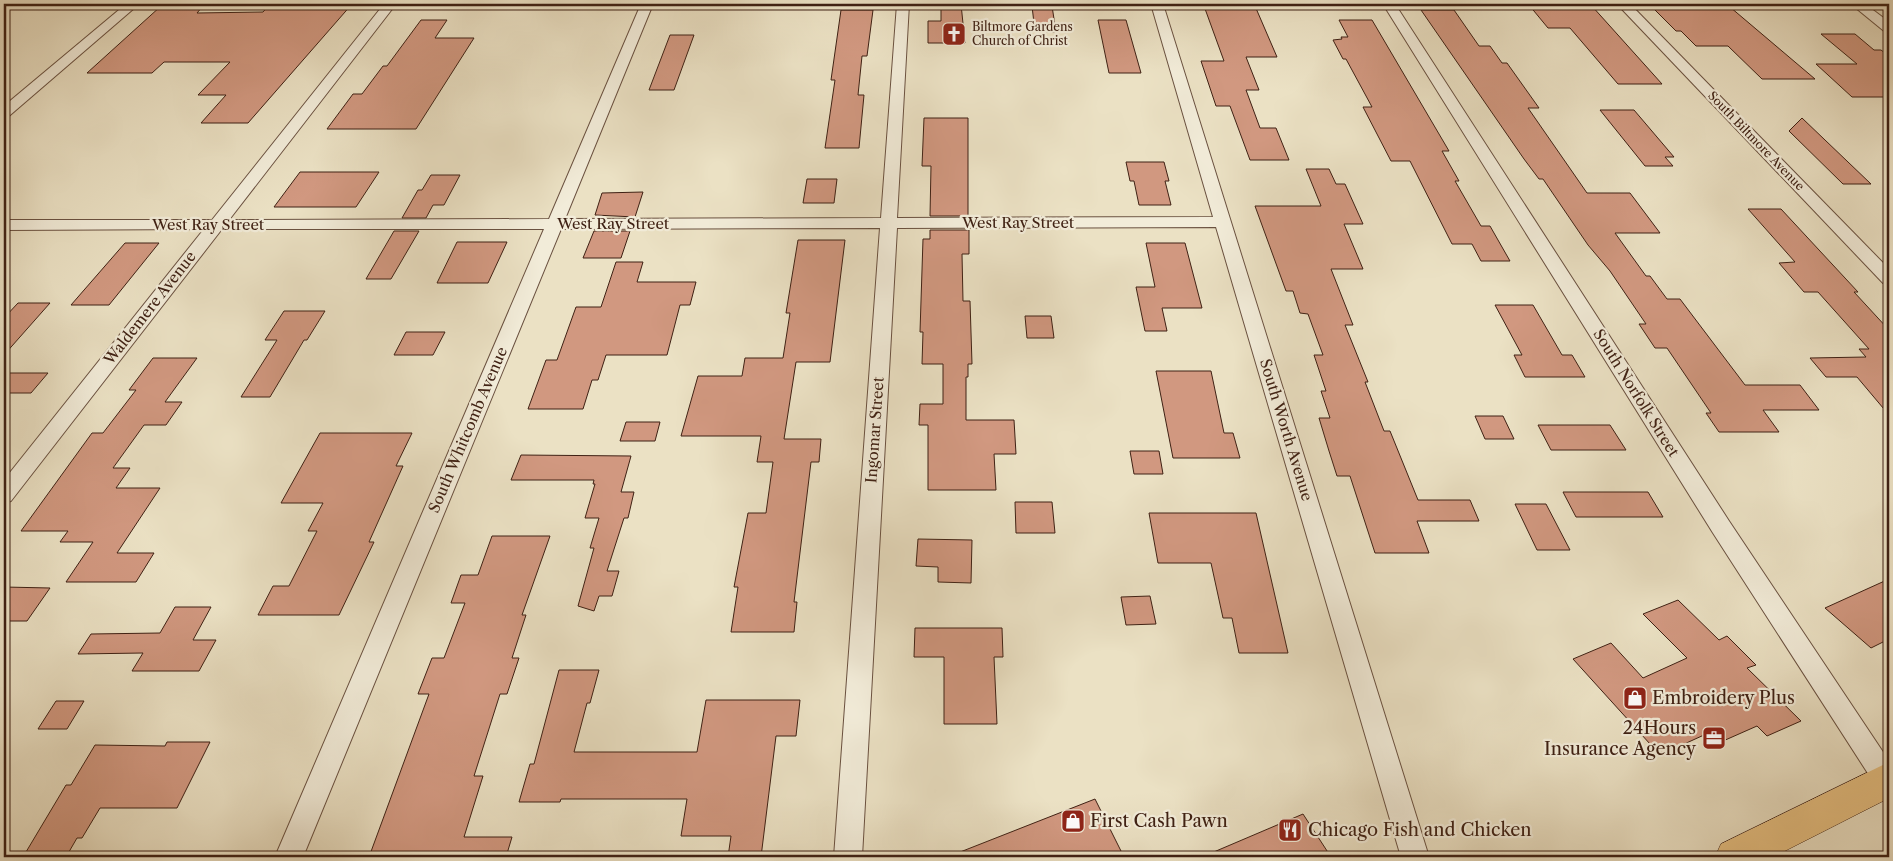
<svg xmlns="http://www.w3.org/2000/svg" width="1893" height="861" viewBox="0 0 1893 861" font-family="'Libre Caslon Text',serif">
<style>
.building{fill:#d19880;stroke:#3f2114}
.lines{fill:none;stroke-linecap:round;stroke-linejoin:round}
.minor-casing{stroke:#6a5140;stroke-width:2}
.primary-casing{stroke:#3f2114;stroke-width:1}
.minor{fill:#f2ecd9;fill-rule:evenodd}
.primary{fill:#e6c082;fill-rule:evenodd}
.labels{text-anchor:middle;stroke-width:4.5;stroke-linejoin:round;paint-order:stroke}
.far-poi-label{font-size:12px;fill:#3f2114;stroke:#f2ecd9;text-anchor:start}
.far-street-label{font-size:12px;fill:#3f2114;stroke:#f2ecd9}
.street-label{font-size:15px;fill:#3f2114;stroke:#f2ecd9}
.near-poi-label{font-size:18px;fill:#3f2114;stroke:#f2ecd9;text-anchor:start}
</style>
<rect width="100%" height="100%" fill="#ebe1c4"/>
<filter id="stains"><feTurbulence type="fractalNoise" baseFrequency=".004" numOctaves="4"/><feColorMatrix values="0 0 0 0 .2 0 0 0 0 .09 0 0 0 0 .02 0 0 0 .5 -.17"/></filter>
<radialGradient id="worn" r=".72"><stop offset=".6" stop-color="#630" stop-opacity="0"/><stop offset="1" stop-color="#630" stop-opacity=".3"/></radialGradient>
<g class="building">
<polygon points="270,4 352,4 248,123 201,123 226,95 198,95 230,62 164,62 152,73 87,73 161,6 203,6 197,13 263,12"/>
<polygon points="941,4 961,4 965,43 928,43 928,21 941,21"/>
<polygon points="1529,5 1591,5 1662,84 1618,84 1570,28 1548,28"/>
<polygon points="1032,6 1052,6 1056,32 1035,32"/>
<polygon points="1204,6 1255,6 1277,57 1246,57 1259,90 1246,90 1260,128 1276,128 1289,160 1250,160 1230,106 1216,106 1201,61 1224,61"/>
<polygon points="1697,7 1730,7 1815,79 1762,79 1728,46 1696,46 1681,31 1676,31 1654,9 1699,9"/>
<polygon points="841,10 873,10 867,56 862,56 858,95 864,95 859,148 825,148 835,80 831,80"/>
<polygon points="1421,10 1454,10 1479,46 1490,46 1502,63 1507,63 1539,108 1528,108 1587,193 1630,193 1660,233 1615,233 1646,276 1650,276 1667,299 1680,299 1745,385 1800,385 1819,410 1763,410 1779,432 1719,432 1706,413 1711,413 1667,348 1655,348 1639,324 1646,324 1610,271 1588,245 1543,179 1539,179 1524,159"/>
<polygon points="421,20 447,20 435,38 474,38 416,129 327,129 353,94 362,94 383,66 387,66"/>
<polygon points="1098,20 1126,20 1141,73 1109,73"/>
<polygon points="1339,20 1372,20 1449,151 1442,151 1459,181 1455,181 1481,226 1490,226 1510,261 1481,261 1472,244 1452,244 1410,161 1391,161 1363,107 1372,107 1346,59 1343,59 1333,40 1342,39 1341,37 1348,37"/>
<polygon points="1821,34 1855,34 1874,50 1881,50 1889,56 1889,97 1852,97 1816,64 1857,64"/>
<polygon points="670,35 694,35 674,90 649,90"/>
<polygon points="1600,110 1634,110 1674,157 1665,157 1673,166 1645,166"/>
<polygon points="924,118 968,118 968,216 930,216 931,166 922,166"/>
<polygon points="1802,118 1871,184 1843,184 1789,131"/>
<polygon points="1126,162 1164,162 1169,181 1165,181 1171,205 1139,205 1134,181 1130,181"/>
<polygon points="1306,169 1329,169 1336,184 1345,184 1363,224 1344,224 1363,269 1331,269 1353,325 1345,325 1368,382 1365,382 1384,431 1390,431 1418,500 1470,500 1479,521 1417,521 1429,553 1375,553 1350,476 1337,476 1329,451 1319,418 1330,418 1321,391 1326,391 1314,355 1323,355 1308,314 1300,313 1293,291 1286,291 1255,206 1321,206"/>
<polygon points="300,172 379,172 356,207 274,207"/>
<polygon points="431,175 460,175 444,205 433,205 426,218 402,218 418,190 422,190"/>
<polygon points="807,179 837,179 834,203 803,203"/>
<polygon points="643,192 635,217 595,215 602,193"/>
<polygon points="1748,209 1781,209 1858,292 1854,292 1889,330 1889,415 1857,377 1826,377 1810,358 1866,357 1859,349 1869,349 1818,292 1804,292 1779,263 1795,262"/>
<polygon points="930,230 969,230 969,254 962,254 963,301 970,301 972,364 968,364 968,377 966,377 966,420 1014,420 1016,454 994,454 996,490 928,490 928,425 919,425 920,404 943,404 943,364 922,364 923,332 920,332 923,239 930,239"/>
<polygon points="394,231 419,231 391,279 366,279"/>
<polygon points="594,231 630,231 621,258 583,258"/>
<polygon points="798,240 845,240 830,362 796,362 784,439 821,439 819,462 811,462 794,602 797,602 794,632 731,632 738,587 734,587 748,513 766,513 773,462 757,462 761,436 681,436 698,376 742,376 745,358 783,358 790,313 786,313"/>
<polygon points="457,242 507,242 488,283 437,283"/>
<polygon points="125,243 159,243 109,305 71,305"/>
<polygon points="1146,243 1185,243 1202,308 1162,308 1167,331 1145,331 1136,287 1155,287"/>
<polygon points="616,262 643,262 637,282 696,282 690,305 680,305 667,355 606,355 598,380 592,380 583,409 528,409 546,360 557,360 576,307 601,307"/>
<polygon points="18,303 50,303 4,355 4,318"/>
<polygon points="1495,305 1533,305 1562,355 1572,355 1585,377 1525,377 1514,355 1522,355"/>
<polygon points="284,311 325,311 307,340 304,340 270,397 241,397 277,340 265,340"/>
<polygon points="1025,316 1051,316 1054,338 1027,338"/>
<polygon points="406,332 445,332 433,355 394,355"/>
<polygon points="153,358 197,358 165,402 182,402 166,425 144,425 113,468 130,468 116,488 160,488 117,553 154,553 136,582 66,582 93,542 60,542 68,531 21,531 92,433 103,433 136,390 129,390"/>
<polygon points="1156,371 1211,371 1224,433 1233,433 1240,458 1173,458"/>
<polygon points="4,373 48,373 31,393 4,393"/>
<polygon points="1475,416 1503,416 1514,439 1485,439"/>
<polygon points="626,422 660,422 655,441 620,441"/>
<polygon points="1538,425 1610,425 1626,450 1551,450"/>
<polygon points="320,433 412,433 396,466 403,466 369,542 374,542 339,615 258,615 273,586 289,586 317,531 308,531 323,503 281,503"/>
<polygon points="1130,451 1159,451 1163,474 1134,474"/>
<polygon points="521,455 631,456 621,492 634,492 628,518 624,518 607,571 619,571 612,596 599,596 594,611 578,606 594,548 590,548 599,518 585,518 595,484 593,484 594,480 511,480"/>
<polygon points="1563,492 1648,492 1663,517 1576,517"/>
<polygon points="1015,502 1052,502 1055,533 1016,533"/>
<polygon points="1515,504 1546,504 1570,550 1537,550"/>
<polygon points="1149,513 1256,513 1288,653 1239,653 1232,618 1223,618 1211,563 1158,563"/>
<polygon points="492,536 550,536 522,615 526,615 512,658 519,658 507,694 500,694 474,776 483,776 464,837 512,837 506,857 369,857 429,694 418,694 432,658 444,658 465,603 451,603 461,575 478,575"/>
<polygon points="918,539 972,540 971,583 938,582 938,567 916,566"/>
<polygon points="1889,579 1889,639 1871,648 1825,608"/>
<polygon points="4,587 50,588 27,621 4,621"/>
<polygon points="1150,596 1156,624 1126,625 1121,597"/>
<polygon points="1678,600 1719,640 1727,636 1756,665 1747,668 1801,721 1767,736 1757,726 1714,745 1704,735 1660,755 1573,659 1611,643 1643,678 1687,658 1643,614"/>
<polygon points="175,607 211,607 193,640 216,640 199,671 132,671 143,653 78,654 91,634 160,633"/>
<polygon points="915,628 1002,628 1003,657 994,657 997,724 944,724 944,657 914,657"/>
<polygon points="559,670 599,670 590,703 587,703 574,752 697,752 706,700 800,700 796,736 776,736 761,857 728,857 731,836 681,836 687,799 561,799 560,802 519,802 530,764 534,764"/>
<polygon points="56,701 84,701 67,729 38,729"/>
<polygon points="167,742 210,742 177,808 100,808 82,838 77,838 66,857 23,857 66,785 71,785 95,745 165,746"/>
<polygon points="1095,799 1124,857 951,857 950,856"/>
<polygon points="1303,814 1331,857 1202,857"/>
</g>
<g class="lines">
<g class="minor-casing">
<g id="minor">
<polygon points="126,4 139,4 9,116 4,117 4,106"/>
<polygon points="384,4 396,4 229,220 549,219 641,4 653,4 565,219 881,218 897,4 909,4 897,218 1213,217 1151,4 1163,4 1429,857 1401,857 1216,227 897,228 862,857 834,857 880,228 561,229 303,857 275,857 544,229 222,229 11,501 4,503 4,480 204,229 4,230 4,220 212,220"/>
<polygon points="1383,4 1395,4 1729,521 1889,761 1889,792 1878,789 1713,533"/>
<polygon points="1617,4 1630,4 1889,269 1889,284 1883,283"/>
<polygon points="1851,4 1865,4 1889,22 1889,32 1884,31"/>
</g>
</g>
<g class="primary-casing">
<polygon id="primary" points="1889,762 1889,798 1773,857 1715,857 1721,844"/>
</g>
<use href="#minor" class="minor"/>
<use href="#primary" class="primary"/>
</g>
<defs>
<g id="church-square" transform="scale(1.25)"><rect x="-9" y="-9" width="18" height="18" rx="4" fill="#8f2418" stroke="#f2ecd9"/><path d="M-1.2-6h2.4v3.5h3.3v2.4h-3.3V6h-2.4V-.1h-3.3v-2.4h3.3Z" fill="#fff"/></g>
<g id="shop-square" transform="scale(1.25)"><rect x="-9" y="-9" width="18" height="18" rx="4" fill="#8f2418" stroke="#f2ecd9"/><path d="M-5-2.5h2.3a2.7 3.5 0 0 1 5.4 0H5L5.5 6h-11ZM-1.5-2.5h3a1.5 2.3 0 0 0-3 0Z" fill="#fff"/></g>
<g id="office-square" transform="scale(1.25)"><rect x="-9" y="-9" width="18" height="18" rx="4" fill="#8f2418" stroke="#f2ecd9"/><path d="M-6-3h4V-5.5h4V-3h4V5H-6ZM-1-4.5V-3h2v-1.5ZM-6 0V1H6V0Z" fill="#fff"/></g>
<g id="restaurant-square" transform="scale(1.25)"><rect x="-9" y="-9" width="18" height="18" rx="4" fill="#8f2418" stroke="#f2ecd9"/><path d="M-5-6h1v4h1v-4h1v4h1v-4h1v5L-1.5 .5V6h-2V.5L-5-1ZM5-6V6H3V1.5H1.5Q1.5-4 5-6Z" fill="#fff"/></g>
</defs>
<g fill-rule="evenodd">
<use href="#church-square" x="954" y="34"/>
<use href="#shop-square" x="1635" y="698"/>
<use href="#office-square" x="1714" y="738"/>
<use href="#shop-square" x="1073" y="821"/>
<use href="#restaurant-square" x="1290" y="830"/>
</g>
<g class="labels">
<g class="far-poi-label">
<text x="972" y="31">Biltmore Gardens<tspan x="972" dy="14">Church of Christ</tspan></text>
</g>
<g class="far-street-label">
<text transform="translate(1756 141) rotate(46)" y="4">South Biltmore Avenue</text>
</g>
<g class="street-label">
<text x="1018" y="228">West Ray Street</text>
<text x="613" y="229">West Ray Street</text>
<text x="208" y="230">West Ray Street</text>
<text transform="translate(150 308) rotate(-52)" y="5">Waldemere Avenue</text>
<text transform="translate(1636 393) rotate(58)" y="5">South Norfolk Street</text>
<text transform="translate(468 430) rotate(-67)" y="5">South Whitcomb Avenue</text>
<text transform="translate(875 430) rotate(-86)" y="5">Ingomar Street</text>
<text transform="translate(1286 430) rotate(73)" y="5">South Worth Avenue</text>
</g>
<g class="near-poi-label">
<text x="1652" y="704">Embroidery Plus</text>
<text x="1696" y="734" text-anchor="end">24Hours<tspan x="1696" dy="21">Insurance Agency</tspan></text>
<text x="1090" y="827">First Cash Pawn</text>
<text x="1308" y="836">Chicago Fish and Chicken</text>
</g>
</g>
<rect width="1893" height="861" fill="none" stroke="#ebe1c4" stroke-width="20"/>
<rect x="5" y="5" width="1883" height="851" fill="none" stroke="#3f2114" stroke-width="2.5"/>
<rect x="10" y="10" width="1873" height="841" fill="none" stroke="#3f2114"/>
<rect width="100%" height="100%" filter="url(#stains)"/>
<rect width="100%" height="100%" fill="url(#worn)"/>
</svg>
